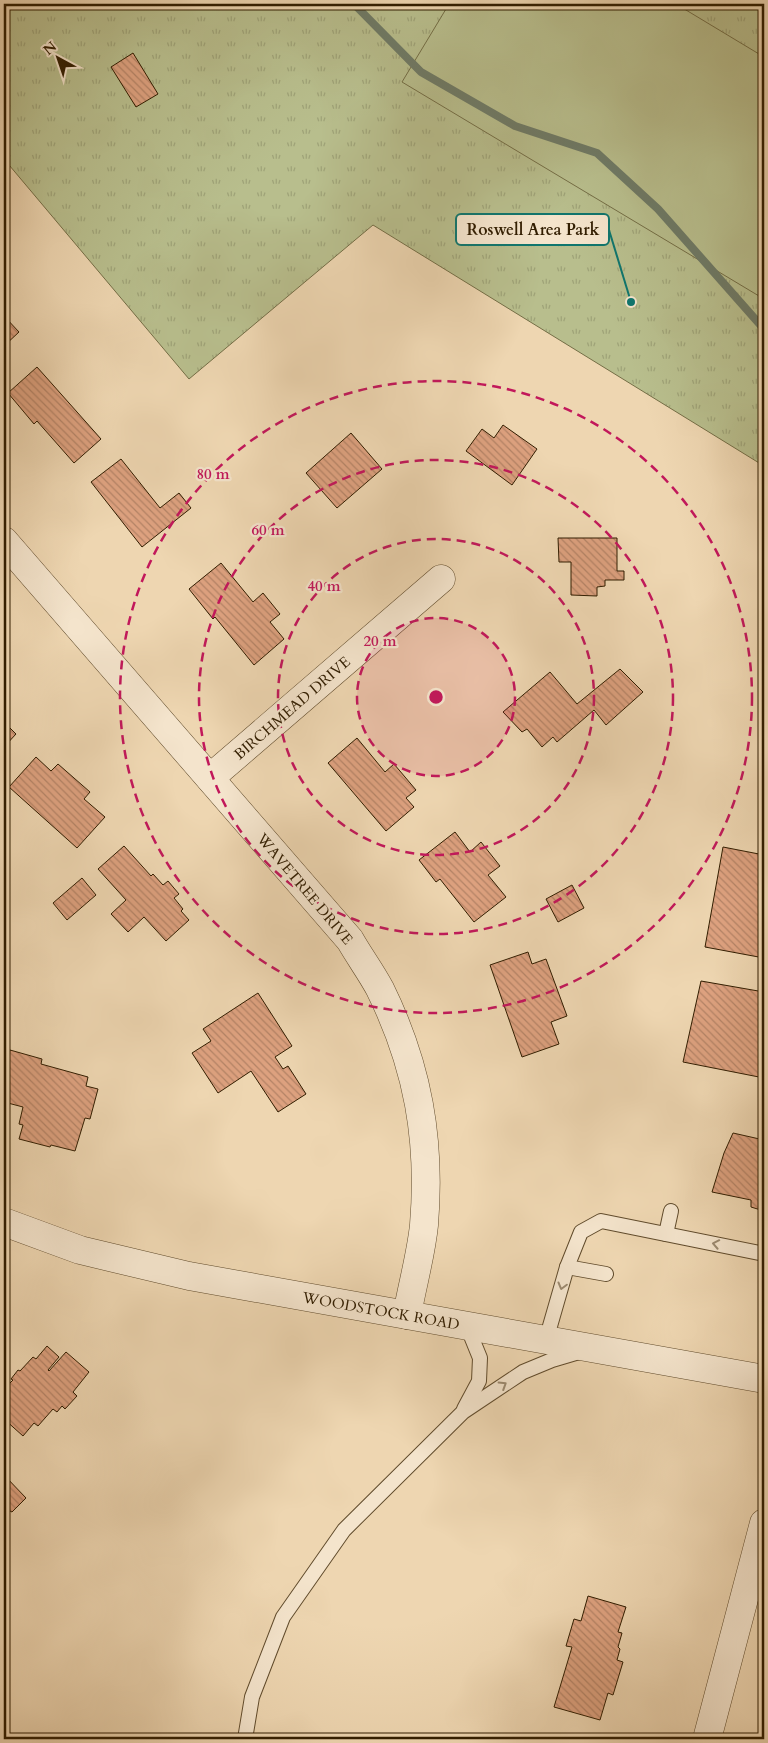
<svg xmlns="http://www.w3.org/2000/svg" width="768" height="1743" viewBox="0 0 768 1743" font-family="Cardo,serif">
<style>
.park{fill:url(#park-tufts);stroke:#746e46}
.pitch{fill:#b8be8d;stroke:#746e46}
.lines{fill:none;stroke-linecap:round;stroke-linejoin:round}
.stream{stroke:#6f7b67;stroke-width:8}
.building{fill:url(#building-back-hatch);stroke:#311d00}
.service-casing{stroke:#604b2c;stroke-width:16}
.minor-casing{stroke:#604b2c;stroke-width:29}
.tertiary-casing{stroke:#604b2c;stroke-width:29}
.service{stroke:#f4e4cc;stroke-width:14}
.minor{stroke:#f4e4cc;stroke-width:28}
.tertiary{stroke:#f4e4cc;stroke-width:28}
.oneway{stroke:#9c8a70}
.ring{fill:none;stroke:#c2185b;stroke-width:2.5;stroke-dasharray:9 6}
.labels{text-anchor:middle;stroke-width:4.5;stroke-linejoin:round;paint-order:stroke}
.street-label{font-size:15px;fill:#311d00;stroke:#f4e4cc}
.centre{fill:#c2185b;stroke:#f4e4cc;stroke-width:2.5}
.ring-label{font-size:15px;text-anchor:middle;font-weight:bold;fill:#c2185b;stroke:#f4e4cc;stroke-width:4.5;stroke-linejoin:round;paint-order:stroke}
.leader{fill:none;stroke:#0f766e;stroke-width:2}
.callout-dot{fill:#0f766e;stroke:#f4e4cc;stroke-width:2}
.callout{fill:#f4e4cc;stroke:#0f766e;stroke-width:2}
.callout-label{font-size:16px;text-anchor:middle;font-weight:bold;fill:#311d00}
</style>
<defs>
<pattern id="park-tufts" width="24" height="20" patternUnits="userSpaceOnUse" patternTransform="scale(1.25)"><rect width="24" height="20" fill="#b8be8d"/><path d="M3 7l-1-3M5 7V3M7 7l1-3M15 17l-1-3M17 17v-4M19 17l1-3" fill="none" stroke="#9fa378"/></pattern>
<pattern id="building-back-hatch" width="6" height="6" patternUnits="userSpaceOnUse" patternTransform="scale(1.25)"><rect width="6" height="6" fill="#dda17f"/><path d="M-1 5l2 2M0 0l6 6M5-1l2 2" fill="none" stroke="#b48366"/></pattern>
</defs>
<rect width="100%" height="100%" fill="#eed6b1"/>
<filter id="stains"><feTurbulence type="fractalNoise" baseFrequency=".004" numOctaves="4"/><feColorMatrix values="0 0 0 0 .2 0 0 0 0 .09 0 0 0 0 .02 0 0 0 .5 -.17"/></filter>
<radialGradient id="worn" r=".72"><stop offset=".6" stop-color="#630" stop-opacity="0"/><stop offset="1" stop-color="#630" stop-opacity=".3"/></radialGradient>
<polygon class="park" points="4,4 764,4 764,466 373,225 189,379 4,159"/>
<polygon class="pitch" points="449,4 676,4 764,57 764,299 402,82"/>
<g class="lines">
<polyline class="stream" points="354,4 421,72 515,126 597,153 658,209 764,329"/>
</g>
<g class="building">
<polygon points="133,53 158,94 136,107 111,67"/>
<polygon points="4,316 19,332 4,346"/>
<polygon points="37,367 101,439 74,463 37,421 34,424 8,393"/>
<polygon points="503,425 537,449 512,485 466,451 482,429 494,438"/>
<polygon points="351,433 382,469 337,508 306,473"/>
<polygon points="121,459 160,508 179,493 191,508 142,547 91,482"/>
<polygon points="558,538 617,538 617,571 624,571 624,580 605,580 605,586 597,587 597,596 571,595 571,562 559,562"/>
<polygon points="221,563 253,602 263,593 280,614 270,622 284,639 254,665 215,617 213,619 189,589"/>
<polygon points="620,669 643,692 606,725 594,710 557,742 553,737 542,747 527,729 522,732 503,712 550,672 577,704"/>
<polygon points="4,722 16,734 4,747"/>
<polygon points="357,738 385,772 394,764 416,790 406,798 414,807 386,831 328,763"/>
<polygon points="36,757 51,771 58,764 90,792 84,799 105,817 77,848 9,787"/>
<polygon points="455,832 470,852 481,842 500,866 488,875 506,897 474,922 440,879 436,882 419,860"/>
<polygon points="124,846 151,876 153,874 163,885 168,881 179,894 174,898 183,909 181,911 189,920 166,941 144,917 128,932 111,914 126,900 98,869"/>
<polygon points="723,847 764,855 764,958 705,947"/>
<polygon points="82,878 96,895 67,920 53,903"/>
<polygon points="572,885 584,908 558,922 546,899"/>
<polygon points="528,952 532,964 546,959 567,1016 551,1022 559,1044 522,1057 490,965"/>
<polygon points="701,981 764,992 764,1078 683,1062"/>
<polygon points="258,993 292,1046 275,1057 283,1069 288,1066 306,1094 278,1112 251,1071 218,1093 192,1053 211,1041 203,1029"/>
<polygon points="10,1050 42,1059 41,1064 88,1077 86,1086 98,1089 90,1119 85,1118 75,1151 51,1145 50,1147 19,1139 23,1125 19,1124 23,1107 4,1102 4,1072"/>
<polygon points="733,1133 764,1140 764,1211 751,1207 751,1200 712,1192 724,1153"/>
<polygon points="47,1346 59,1357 48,1370 49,1371 66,1352 89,1372 73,1392 77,1396 65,1409 62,1406 57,1412 53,1409 38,1426 34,1423 23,1436 4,1419 4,1383 6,1381 9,1384 13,1380 11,1379 18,1370 20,1371 33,1357 36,1359"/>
<polygon points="4,1475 26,1498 12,1512 10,1511 4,1517"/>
<polygon points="588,1596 626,1607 618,1632 622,1633 618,1647 620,1649 617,1660 623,1662 613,1695 608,1693 600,1720 554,1707 572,1647 566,1646 574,1619 581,1621"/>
</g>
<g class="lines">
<g class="service-casing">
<g id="service">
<polyline points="666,1234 671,1211"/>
<polyline points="567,1267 606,1274"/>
<polyline points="546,1340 567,1267 581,1232 601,1221 764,1254"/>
<polyline points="464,1409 479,1381 480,1358 467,1326"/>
<polyline points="245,1739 252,1697 283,1617 344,1530 463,1412 523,1372 552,1360 579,1352"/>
</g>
</g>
<g class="minor-casing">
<g id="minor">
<path d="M 4,541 L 350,940 C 359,956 371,972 380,989 C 418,1066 431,1140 424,1225 C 421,1255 412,1286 407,1315"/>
<polyline points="210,778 441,579"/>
<polyline points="707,1739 764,1523"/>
</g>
</g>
<g class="tertiary-casing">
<polyline id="tertiary" points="4,1222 80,1250 189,1276 764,1379"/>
</g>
<use href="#service" class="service"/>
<use href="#minor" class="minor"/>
<use href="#tertiary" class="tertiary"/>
</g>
<defs><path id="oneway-chevron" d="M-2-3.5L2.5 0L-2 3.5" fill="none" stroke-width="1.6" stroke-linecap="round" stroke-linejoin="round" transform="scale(1.25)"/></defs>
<g class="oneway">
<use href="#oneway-chevron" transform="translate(716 1244) rotate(-169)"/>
<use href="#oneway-chevron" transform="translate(562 1286) rotate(105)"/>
<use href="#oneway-chevron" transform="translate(503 1385) rotate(-32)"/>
</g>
<circle cx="436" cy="697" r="79" fill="#c2185b" fill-opacity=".12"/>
<g class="ring">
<circle cx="436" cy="697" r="79"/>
<circle cx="436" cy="697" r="158"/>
<circle cx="436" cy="697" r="237"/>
<circle cx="436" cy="697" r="316"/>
</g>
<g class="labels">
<g class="street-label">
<text transform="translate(292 708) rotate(-41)" y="5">BIRCHMEAD DRIVE</text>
<text transform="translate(305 889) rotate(50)" y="5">WAVETREE DRIVE</text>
<text transform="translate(381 1311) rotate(10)" y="5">WOODSTOCK ROAD</text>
</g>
</g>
<circle cx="436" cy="697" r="8" class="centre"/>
<g class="ring-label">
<text x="213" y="479">80 m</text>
<text x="268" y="535">60 m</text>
<text x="324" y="591">40 m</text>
<text x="380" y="646">20 m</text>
</g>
<path class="leader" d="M631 302L609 230"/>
<circle class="callout-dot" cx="631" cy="302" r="5"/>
<rect class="callout" x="456" y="214" width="153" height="31" rx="5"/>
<g class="callout-label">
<text x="533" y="235">Roswell Area Park</text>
</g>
<rect width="768" height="1743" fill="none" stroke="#eed6b1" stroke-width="20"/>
<rect x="5" y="5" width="758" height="1733" fill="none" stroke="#311d00" stroke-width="2.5"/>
<rect x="10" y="10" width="748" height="1723" fill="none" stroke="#311d00"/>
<g transform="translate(58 58) rotate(320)" stroke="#f4e4cc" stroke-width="4" paint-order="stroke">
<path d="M0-4L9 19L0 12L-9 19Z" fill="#311d00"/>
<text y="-8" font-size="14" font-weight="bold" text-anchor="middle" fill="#311d00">N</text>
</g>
<rect width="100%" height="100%" filter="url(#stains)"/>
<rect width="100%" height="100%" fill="url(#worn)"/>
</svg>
